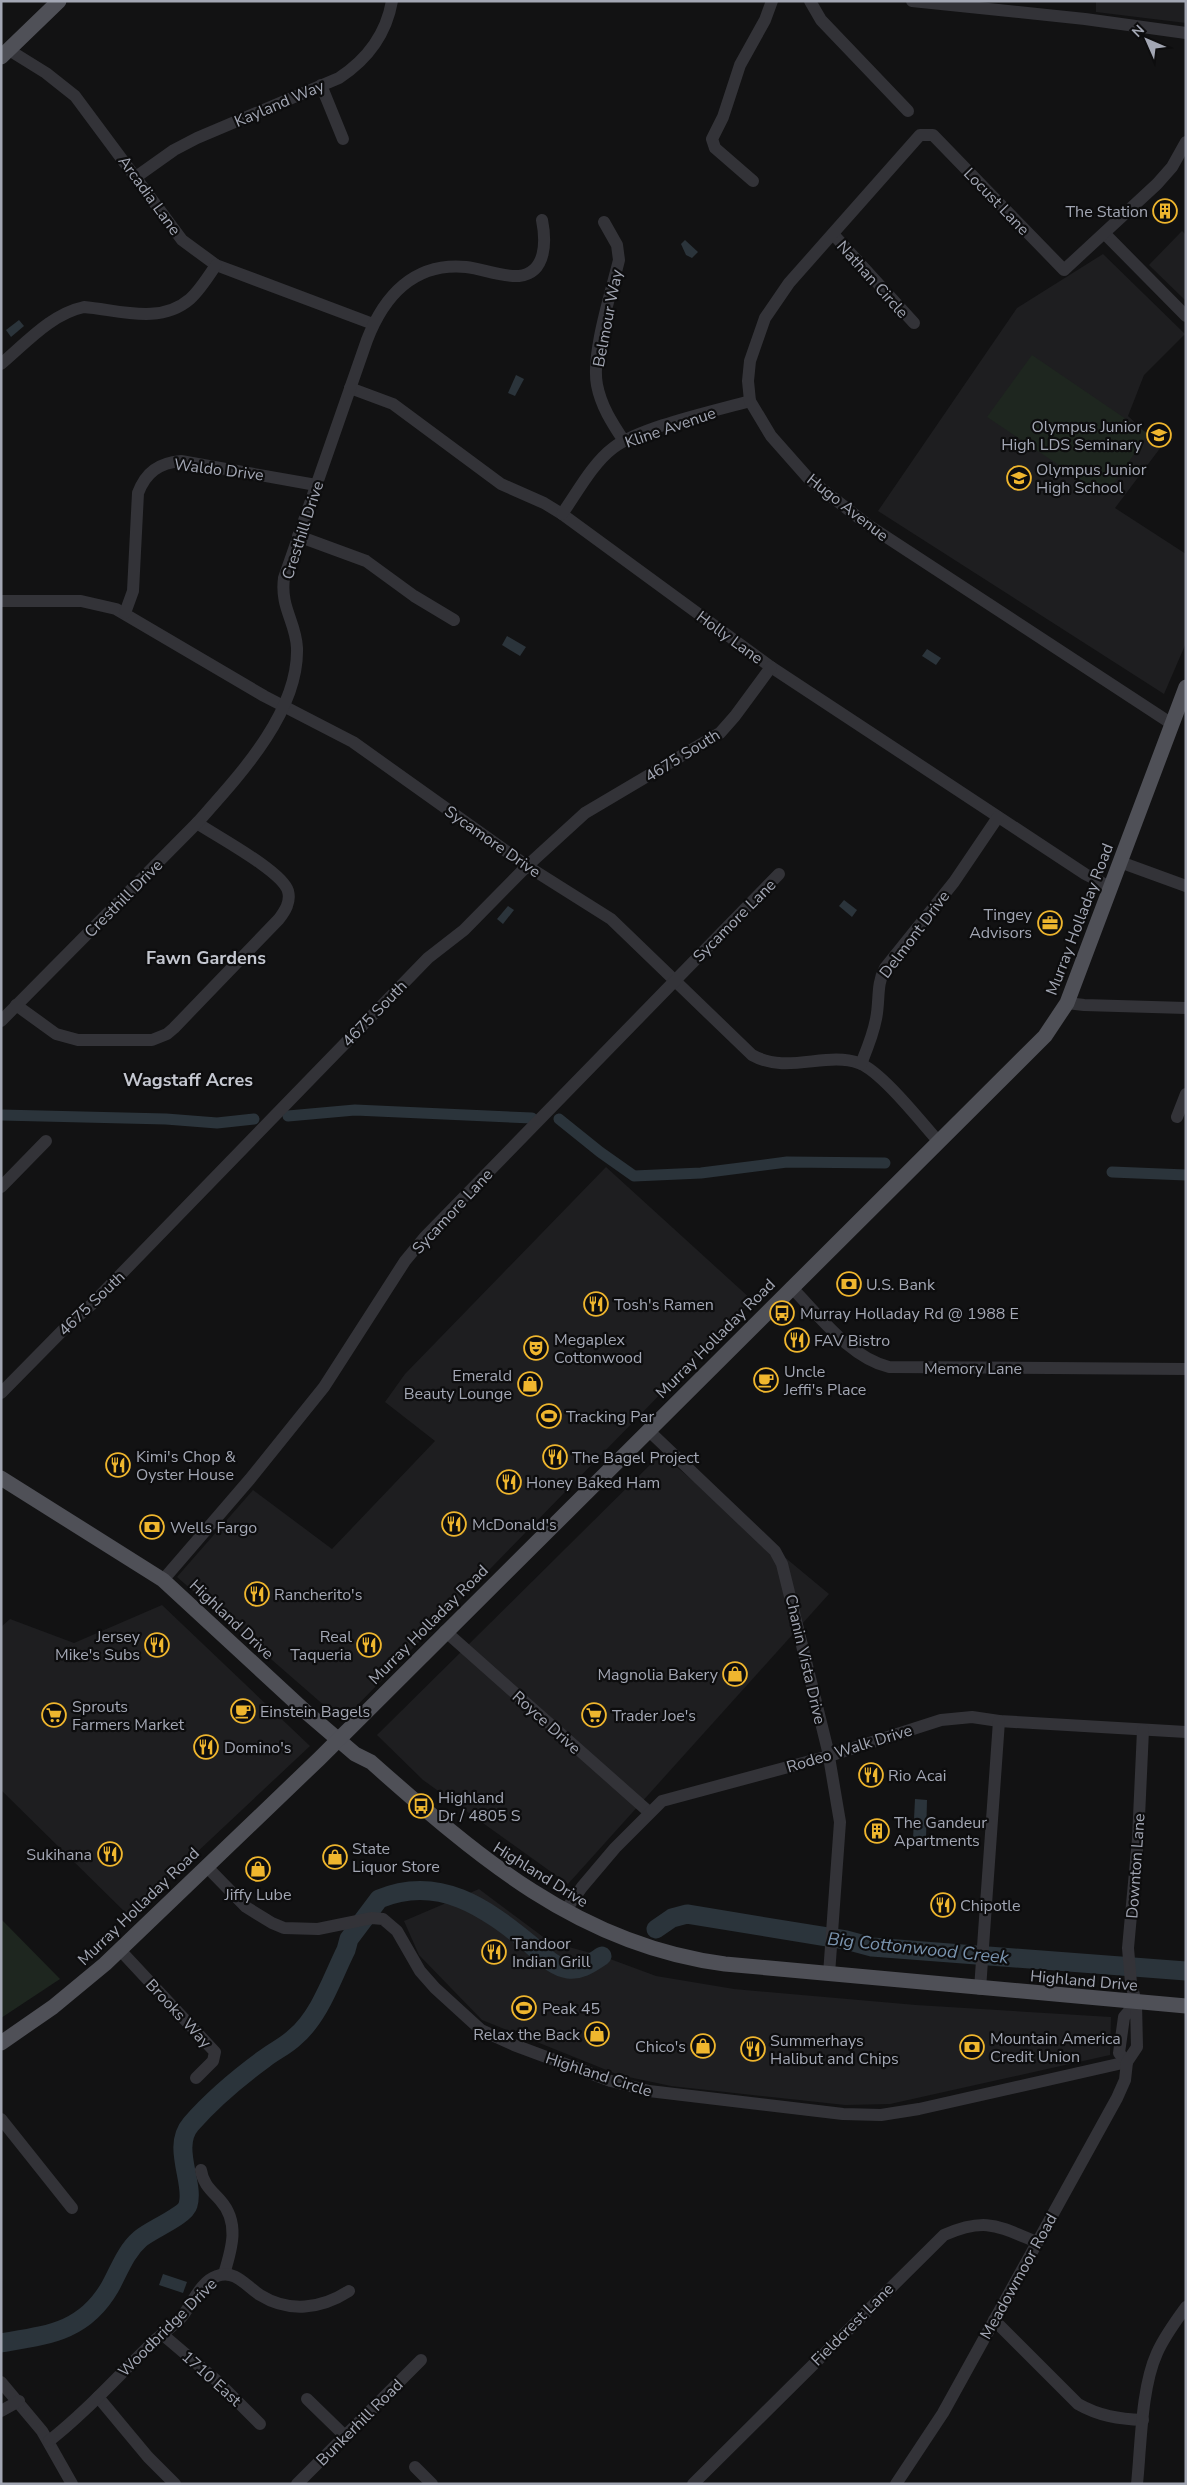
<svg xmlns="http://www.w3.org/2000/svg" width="1187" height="2485" viewBox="0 0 1187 2485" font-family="'Nunito Sans',sans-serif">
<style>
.built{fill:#1e1e20}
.green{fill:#1e261f}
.water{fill:#2b343b}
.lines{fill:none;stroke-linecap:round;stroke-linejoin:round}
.canal{stroke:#2b343b;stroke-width:11}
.river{stroke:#2b343b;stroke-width:19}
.minor{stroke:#333338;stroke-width:12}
.major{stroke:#4f5057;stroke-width:15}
.labels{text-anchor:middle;stroke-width:4.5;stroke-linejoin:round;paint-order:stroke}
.street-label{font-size:16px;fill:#a3a7b4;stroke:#0d0d0e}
.poi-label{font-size:16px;fill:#a3a7b4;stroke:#0d0d0e;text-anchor:start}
.neighbourhood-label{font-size:18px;font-weight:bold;fill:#c4c7d0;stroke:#0d0d0e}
.water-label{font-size:18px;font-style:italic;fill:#7a94af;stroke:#0d0d0e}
</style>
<rect width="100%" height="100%" fill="#121213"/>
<g class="built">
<polygon points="1096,1 1186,1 1186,23 1096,12"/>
<polygon points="1182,231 1186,235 1186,301 1149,265"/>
<polygon points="1103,254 1185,334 1144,375 1128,416 1161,447 1115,508 1186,554 1186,643 1164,694 878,511 1017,308"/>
<polygon points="606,1167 752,1300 342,1721 177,1577 253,1490 332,1549 435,1441 385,1402 405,1374"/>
<polygon points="661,1454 829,1594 568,1884 423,1780 377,1735"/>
<polygon points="162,1605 310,1746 129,1916 1,1790 1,1627 10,1619 74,1643"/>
<polygon points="479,1889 550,1942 602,1956 656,1976 734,1989 916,2005 1111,2017 1110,2055 890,2104 845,2105 671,2086 619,2075 482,2020 419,1955 404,1921"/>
</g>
<g class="green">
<polygon points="1032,355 1148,434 1105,496 987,417"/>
<polygon points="1,1919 60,1979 1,2018"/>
</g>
<g class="water">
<polygon points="685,240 698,252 692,258 686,255 681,244"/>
<polygon points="19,320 24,326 11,337 6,330"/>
<polygon points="516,375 524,379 515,396 508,393"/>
<polygon points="507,636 526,647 520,656 502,645"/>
<polygon points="927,649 941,658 936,665 922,656"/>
<polygon points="844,900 857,910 852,917 839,906"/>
<polygon points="508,906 514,910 503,924 497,919"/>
<polygon points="915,1799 927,1800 926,1840 913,1839"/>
<polygon points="163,2274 187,2282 183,2293 159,2285"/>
</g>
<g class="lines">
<g class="canal">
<polyline points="1,1115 166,1119 217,1123 254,1119"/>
<polyline points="288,1116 355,1110 532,1118"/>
<polyline points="559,1119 600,1152 634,1176 701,1173 787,1162 885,1163"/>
<polyline points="1112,1172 1186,1175"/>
</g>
<g class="river">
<polyline points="656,1929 672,1918 687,1914 846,1940 872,1947 1186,1971"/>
<path d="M 1,2343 C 48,2335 84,2332 110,2287 C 119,2271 125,2252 140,2239 C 150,2230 185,2216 188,2205 C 195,2183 171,2147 191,2124 C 212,2100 238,2078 264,2059 C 274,2051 286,2046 295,2037 C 320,2016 332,1978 346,1950 L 349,1939 L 379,1899 C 439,1874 486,1908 530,1944 C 541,1953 553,1967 568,1969 C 581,1971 591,1963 602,1956"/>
</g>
<g class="minor">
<polyline points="810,1 821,20 908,111"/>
<polyline points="912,1 1085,19 1186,33"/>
<polyline points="9,50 46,73 75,96 182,240 216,265 373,324"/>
<polyline points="321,85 343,139"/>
<path d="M 136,177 L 174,150 L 197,138 L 339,78 C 368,59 386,35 392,1"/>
<polyline points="753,181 715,148 712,139 723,117 740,65 765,20 772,1"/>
<path d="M 604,222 L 617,245 L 619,260 C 611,293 591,354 597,385 C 601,406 612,423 624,441"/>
<polyline points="833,234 914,323"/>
<polyline points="1105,234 1186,316"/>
<path d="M 1,364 C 26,343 51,314 84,307 C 119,310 160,325 190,299 C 200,290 208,277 216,265"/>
<polyline points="350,388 393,404 501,484 544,503 562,514 771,667 1085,874 1110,887"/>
<path d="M 562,514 C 577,493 592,464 613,448 C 640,427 715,411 750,401"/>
<polyline points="298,536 366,561 414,596 454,620"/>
<path d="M 1,601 L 81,601 L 116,609 L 264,696 L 353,742 L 527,866 L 611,919 L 752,1055 C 787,1075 826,1051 859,1063 C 882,1072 921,1122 939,1142"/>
<path d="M 125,613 L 133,591 L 138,493 C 146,472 159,463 181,461 L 316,485"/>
<polyline points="1172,724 868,525 809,479 771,436 750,401 748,381 750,361 765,318 789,283 920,135 933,135 1064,270 1157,184 1172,167 1186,142"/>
<polyline points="1120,862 1186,886"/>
<polyline points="1067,1003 1084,1005 1186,1008"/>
<path d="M 16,1005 L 56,1034 L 78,1040 L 152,1040 L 167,1034 L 174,1028 L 279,919 C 285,911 291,902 288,891 C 282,871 216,836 197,823"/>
<path d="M 1,1021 L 197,823 C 237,778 299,713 297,648 C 296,622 280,608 284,578 L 367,340 C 384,296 414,262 466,267 C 483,269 501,277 519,276 C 547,273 546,240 542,220"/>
<path d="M 861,1064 C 867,1049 873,1035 876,1019 C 880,1000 876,985 885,968 L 954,882 L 998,817"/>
<polyline points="1177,1117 1186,1094"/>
<polyline points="1,1187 46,1141"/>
<path d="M 791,1287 C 819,1315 850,1358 889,1367 L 1186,1369"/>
<polyline points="1,1393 69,1324 91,1305 428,958 464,930 527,866 585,813 720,733 735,716 771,667"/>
<polyline points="648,1430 775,1551 782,1564 828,1751 840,1822 829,1974"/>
<polyline points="163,1580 250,1479 324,1387 405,1261 424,1238 779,874"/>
<polyline points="445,1631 649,1812"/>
<polyline points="206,1866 246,1907 272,1923 284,1928 318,1929 372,1918 383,1919 397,1931 420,1971 435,1988 481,2030 514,2045 611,2081 649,2091 843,2114 881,2115 919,2109 1127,2062"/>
<polyline points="565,1911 582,1887 615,1848 662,1801 829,1756 941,1720 972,1717 999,1721 1186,1732"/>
<polyline points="120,1950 215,2052 213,2061 196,2078"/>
<polyline points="980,1989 999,1721"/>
<polyline points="1127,2062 1119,2053 1124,2017 1136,2003"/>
<polyline points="1,2119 72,2208"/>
<path d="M 201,2170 C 203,2184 211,2190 220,2200 C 240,2222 232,2248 224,2274"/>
<path d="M 994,2320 L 1078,2404 C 1099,2416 1119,2419 1143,2420"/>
<polyline points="162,2334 216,2380 260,2424"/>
<polyline points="1,2382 42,2431 72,2484"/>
<polyline points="98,2397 148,2457 175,2484"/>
<polyline points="307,2399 345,2436"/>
<polyline points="1,2411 19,2401"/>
<path d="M 49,2441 C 86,2412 117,2377 151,2344 C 160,2335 171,2328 180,2319 C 192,2306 199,2282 217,2276 C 235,2269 246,2286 260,2295 C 289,2313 321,2309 349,2291"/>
<polyline points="415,2467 432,2484"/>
<polyline points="297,2484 421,2360"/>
<path d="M 693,2484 L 944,2235 C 986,2217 997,2226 1037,2242"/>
<polyline points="896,2484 943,2413 1117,2098 1125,2080 1127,2062 1137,2047 1136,2003 1131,1983 1128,1948 1138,1839 1143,1730"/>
<path d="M 1137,2484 C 1141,2446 1141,2388 1157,2353 C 1164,2337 1175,2322 1186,2307"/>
</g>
<g class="major">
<polyline points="1,57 59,1"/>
<path d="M 1,1478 L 163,1580 L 306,1712 L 355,1754 L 371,1762 C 477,1856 578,1945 725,1964 L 1186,2006"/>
<polyline points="1,2043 53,2007 105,1964 319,1759 1045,1036 1067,1003 1186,687"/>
</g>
</g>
<defs>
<g id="building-ring" transform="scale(1.25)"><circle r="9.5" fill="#0d0d0e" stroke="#efb62e" stroke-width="1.5"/><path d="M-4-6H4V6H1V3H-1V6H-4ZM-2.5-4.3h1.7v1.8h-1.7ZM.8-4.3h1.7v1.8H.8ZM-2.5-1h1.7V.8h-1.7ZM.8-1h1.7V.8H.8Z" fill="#efb62e"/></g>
<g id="school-ring" transform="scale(1.25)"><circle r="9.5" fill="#0d0d0e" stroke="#efb62e" stroke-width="1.5"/><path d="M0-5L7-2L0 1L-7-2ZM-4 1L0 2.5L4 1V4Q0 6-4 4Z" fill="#efb62e"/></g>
<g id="office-ring" transform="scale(1.25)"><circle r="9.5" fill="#0d0d0e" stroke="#efb62e" stroke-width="1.5"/><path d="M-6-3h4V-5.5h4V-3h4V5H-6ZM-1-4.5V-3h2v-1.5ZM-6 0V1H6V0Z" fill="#efb62e"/></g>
<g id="bank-ring" transform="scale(1.25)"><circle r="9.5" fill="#0d0d0e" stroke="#efb62e" stroke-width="1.5"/><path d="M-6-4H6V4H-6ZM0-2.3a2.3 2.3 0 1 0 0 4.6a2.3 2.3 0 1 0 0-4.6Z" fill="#efb62e"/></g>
<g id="restaurant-ring" transform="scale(1.25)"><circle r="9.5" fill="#0d0d0e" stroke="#efb62e" stroke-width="1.5"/><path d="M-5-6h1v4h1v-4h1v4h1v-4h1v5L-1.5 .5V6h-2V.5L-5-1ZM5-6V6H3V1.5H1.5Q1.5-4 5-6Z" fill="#efb62e"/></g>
<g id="bus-ring" transform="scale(1.25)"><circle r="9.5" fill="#0d0d0e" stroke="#efb62e" stroke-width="1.5"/><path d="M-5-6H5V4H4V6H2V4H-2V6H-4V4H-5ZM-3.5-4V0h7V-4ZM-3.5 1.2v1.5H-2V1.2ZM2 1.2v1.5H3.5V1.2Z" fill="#efb62e"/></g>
<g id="theatre-ring" transform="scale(1.25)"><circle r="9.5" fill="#0d0d0e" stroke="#efb62e" stroke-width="1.5"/><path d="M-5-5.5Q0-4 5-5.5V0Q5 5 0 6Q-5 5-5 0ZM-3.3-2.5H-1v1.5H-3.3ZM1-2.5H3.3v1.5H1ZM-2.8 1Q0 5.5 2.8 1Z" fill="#efb62e"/></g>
<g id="cafe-ring" transform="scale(1.25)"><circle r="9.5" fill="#0d0d0e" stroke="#efb62e" stroke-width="1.5"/><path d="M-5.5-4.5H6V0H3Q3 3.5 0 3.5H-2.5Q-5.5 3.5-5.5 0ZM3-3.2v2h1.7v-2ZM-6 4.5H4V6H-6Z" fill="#efb62e"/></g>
<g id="shop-ring" transform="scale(1.25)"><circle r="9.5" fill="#0d0d0e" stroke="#efb62e" stroke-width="1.5"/><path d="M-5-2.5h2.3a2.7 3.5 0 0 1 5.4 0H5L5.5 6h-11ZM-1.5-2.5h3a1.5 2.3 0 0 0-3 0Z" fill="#efb62e"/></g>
<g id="stadium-ring" transform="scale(1.25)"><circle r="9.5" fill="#0d0d0e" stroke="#efb62e" stroke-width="1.5"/><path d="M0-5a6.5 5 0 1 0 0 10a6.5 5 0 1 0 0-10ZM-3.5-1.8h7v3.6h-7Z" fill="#efb62e"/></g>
<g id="supermarket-ring" transform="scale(1.25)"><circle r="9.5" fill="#0d0d0e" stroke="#efb62e" stroke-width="1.5"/><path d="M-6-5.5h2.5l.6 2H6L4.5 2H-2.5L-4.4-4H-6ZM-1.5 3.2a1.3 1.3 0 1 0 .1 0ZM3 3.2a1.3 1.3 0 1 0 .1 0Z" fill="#efb62e"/></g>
</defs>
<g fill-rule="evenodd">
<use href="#building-ring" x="1165" y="211"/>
<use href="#school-ring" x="1159" y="435"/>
<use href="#school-ring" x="1019" y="478"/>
<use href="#office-ring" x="1050" y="923"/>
<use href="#bank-ring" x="849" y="1284"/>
<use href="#restaurant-ring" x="596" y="1304"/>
<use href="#bus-ring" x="782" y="1313"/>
<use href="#restaurant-ring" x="797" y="1340"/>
<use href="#theatre-ring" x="536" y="1348"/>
<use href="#cafe-ring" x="766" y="1380"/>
<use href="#shop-ring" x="530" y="1384"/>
<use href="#stadium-ring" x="549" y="1416"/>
<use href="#restaurant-ring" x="555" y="1457"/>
<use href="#restaurant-ring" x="118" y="1465"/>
<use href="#restaurant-ring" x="509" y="1482"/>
<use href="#restaurant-ring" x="454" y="1524"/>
<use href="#bank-ring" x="152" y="1527"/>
<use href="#restaurant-ring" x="257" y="1594"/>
<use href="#restaurant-ring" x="157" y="1645"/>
<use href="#restaurant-ring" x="369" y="1645"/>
<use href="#shop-ring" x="735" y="1674"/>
<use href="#cafe-ring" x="243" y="1711"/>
<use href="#supermarket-ring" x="54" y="1715"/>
<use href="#supermarket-ring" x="594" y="1715"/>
<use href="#restaurant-ring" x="206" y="1747"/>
<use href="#restaurant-ring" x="871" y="1775"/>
<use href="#bus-ring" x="421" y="1806"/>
<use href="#building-ring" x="877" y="1831"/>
<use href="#restaurant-ring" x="110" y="1854"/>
<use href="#shop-ring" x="335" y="1857"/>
<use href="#shop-ring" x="258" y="1869"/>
<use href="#restaurant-ring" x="943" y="1905"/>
<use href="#restaurant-ring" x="494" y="1952"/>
<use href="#stadium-ring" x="524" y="2008"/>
<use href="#shop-ring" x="597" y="2034"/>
<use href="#shop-ring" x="703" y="2046"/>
<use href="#bank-ring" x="972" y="2047"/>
<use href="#restaurant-ring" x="753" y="2049"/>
</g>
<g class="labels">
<g class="street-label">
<text transform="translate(279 103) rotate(-23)" y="6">Kayland Way</text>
<text transform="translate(150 195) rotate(54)" y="6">Arcadia Lane</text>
<text transform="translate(997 201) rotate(46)" y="6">Locust Lane</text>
<text transform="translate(873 279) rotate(48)" y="6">Nathan Circle</text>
<text transform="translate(607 318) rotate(-79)" y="6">Belmour Way</text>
<text transform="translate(670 427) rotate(-19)" y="6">Kline Avenue</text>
<text transform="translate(219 469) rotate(7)" y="6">Waldo Drive</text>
<text transform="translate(848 507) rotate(38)" y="6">Hugo Avenue</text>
<text transform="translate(302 530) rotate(-72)" y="6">Cresthill Drive</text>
<text transform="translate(730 637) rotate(36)" y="6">Holly Lane</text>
<text transform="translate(682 755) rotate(-32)" y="6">4675 South</text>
<text transform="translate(493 841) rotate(35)" y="6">Sycamore Drive</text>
<text transform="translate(123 898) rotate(-45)" y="6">Cresthill Drive</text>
<text transform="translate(1079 919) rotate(-69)" y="6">Murray Holladay Road</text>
<text transform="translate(734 920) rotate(-45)" y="6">Sycamore Lane</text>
<text transform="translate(914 934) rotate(-53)" y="6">Delmont Drive</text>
<text transform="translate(374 1013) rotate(-46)" y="6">4675 South</text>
<text transform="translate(452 1211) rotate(-47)" y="6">Sycamore Lane</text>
<text transform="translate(91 1303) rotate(-44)" y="6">4675 South</text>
<text transform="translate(715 1338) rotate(-45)" y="6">Murray Holladay Road</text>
<text x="973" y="1374">Memory Lane</text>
<text transform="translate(232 1619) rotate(43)" y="6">Highland Drive</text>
<text transform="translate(428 1624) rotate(-45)" y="6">Murray Holladay Road</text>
<text transform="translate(806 1659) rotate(77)" y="6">Chanin Vista Drive</text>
<text transform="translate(547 1722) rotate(42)" y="6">Royce Drive</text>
<text transform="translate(849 1748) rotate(-17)" y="6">Rodeo Walk Drive</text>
<text transform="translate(1135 1866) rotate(-86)" y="6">Downton Lane</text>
<text transform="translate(541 1874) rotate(32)" y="6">Highland Drive</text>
<text transform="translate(138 1906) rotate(-44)" y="6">Murray Holladay Road</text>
<text transform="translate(1084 1980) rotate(5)" y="6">Highland Drive</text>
<text transform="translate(179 2013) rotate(47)" y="6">Brooks Way</text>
<text transform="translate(599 2074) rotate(18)" y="6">Highland Circle</text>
<text transform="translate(1018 2276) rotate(-61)" y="6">Meadowmoor Road</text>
<text transform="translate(852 2324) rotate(-45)" y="6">Fieldcrest Lane</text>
<text transform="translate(167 2327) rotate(-45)" y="6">Woodbridge Drive</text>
<text transform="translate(212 2378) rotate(42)" y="6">1710 East</text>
<text transform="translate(359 2422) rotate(-45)" y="6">Bunkerhill Road</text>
</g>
<g class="poi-label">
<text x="1148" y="217" text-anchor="end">The Station</text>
<text x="1142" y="432" text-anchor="end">Olympus Junior<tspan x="1142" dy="18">High LDS Seminary</tspan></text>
<text x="1036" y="475">Olympus Junior<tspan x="1036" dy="18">High School</tspan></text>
<text x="1032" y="920" text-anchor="end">Tingey<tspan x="1032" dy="18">Advisors</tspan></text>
<text x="866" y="1290">U.S. Bank</text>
<text x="614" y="1310">Tosh's Ramen</text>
<text x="800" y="1319">Murray Holladay Rd @ 1988 E</text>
<text x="554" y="1345">Megaplex<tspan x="554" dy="18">Cottonwood</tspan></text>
<text x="814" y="1346">FAV Bistro</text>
<text x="784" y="1377">Uncle<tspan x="784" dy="18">Jeffi's Place</tspan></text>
<text x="512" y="1381" text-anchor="end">Emerald<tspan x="512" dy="18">Beauty Lounge</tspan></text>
<text x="566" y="1422">Tracking Par</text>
<text x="136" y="1462">Kimi's Chop &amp;<tspan x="136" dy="18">Oyster House</tspan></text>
<text x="572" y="1463">The Bagel Project</text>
<text x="526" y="1488">Honey Baked Ham</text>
<text x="472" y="1530">McDonald's</text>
<text x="170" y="1533">Wells Fargo</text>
<text x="274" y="1600">Rancherito's</text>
<text x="140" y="1642" text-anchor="end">Jersey<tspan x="140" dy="18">Mike's Subs</tspan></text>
<text x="352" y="1642" text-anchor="end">Real<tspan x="352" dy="18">Taqueria</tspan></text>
<text x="718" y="1680" text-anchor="end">Magnolia Bakery</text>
<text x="72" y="1712">Sprouts<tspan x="72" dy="18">Farmers Market</tspan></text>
<text x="260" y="1717">Einstein Bagels</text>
<text x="612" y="1721">Trader Joe's</text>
<text x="224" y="1753">Domino's</text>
<text x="888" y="1781">Rio Acai</text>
<text x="438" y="1803">Highland<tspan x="438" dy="18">Dr / 4805 S</tspan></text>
<text x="894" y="1828">The Gandeur<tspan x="894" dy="18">Apartments</tspan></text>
<text x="352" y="1854">State<tspan x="352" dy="18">Liquor Store</tspan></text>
<text x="92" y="1860" text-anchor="end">Sukihana</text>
<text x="258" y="1900" text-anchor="middle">Jiffy Lube</text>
<text x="960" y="1911">Chipotle</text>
<text x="512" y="1949">Tandoor<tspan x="512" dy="18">Indian Grill</tspan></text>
<text x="542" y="2014">Peak 45</text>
<text x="580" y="2040" text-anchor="end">Relax the Back</text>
<text x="990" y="2044">Mountain America<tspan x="990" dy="18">Credit Union</tspan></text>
<text x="770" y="2046">Summerhays<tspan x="770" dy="18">Halibut and Chips</tspan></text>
<text x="686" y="2052" text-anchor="end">Chico's</text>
</g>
<g class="neighbourhood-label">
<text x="206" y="964">Fawn Gardens</text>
<text x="188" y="1086">Wagstaff Acres</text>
</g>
<g class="water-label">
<text transform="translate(918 1948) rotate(6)" y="6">Big Cottonwood Creek</text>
</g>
</g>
<rect width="1187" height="2485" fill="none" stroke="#a3a7b4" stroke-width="5"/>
<g transform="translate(1147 40) rotate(315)" stroke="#0d0d0e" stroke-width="4" paint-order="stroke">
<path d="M0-4L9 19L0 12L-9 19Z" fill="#a3a7b4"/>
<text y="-8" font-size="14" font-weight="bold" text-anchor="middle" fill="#a3a7b4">N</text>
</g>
</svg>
